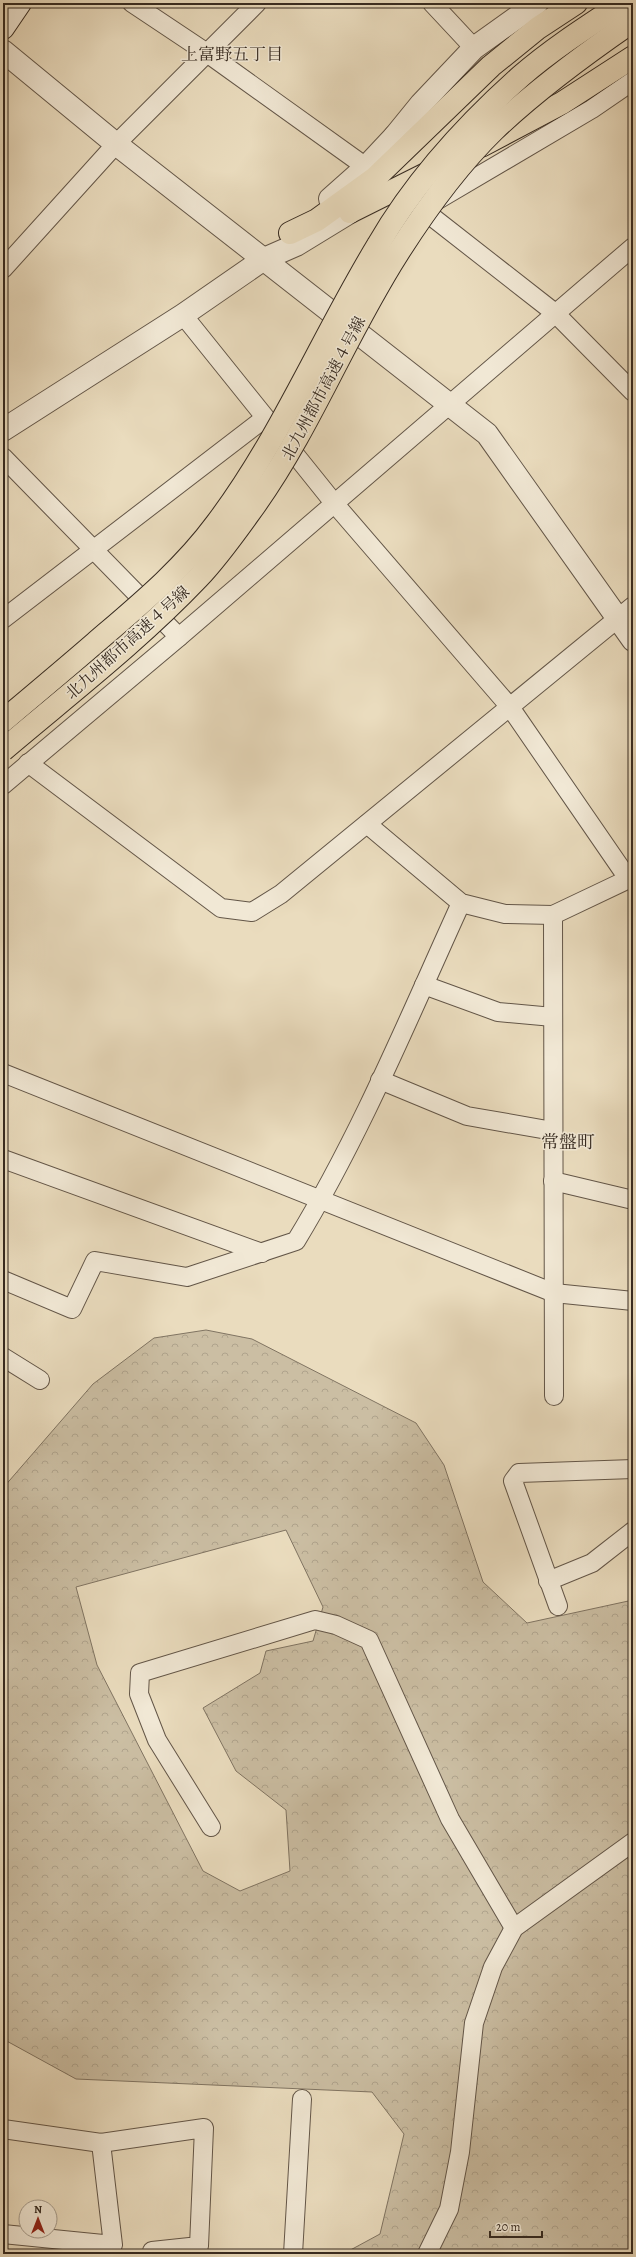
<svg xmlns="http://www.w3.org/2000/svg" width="636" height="2257" viewBox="0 0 636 2257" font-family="Alegreya,'Noto Serif JP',serif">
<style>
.forest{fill:url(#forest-crowns);stroke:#807462;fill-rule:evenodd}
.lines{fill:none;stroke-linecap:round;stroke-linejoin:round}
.minor-casing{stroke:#635648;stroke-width:20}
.tertiary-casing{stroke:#635648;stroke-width:24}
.secondary-casing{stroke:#362a20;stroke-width:24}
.motorway-casing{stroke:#362a20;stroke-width:24}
.minor{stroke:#f1e8d5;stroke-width:18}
.tertiary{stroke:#f1e8d5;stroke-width:22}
.secondary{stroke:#f1e8d5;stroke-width:22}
.motorway{stroke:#eadcbe;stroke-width:22}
.motorway-bridge-casing{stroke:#362a20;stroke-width:24;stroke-linecap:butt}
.motorway-bridge{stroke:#eadcbe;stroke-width:22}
.labels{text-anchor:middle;stroke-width:3;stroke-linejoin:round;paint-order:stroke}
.street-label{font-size:16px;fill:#362a20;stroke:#f1e8d5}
.neighbourhood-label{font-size:17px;fill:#362a20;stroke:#f1e8d5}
.quarter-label{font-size:18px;fill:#362a20;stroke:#f1e8d5}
</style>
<defs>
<pattern id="forest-crowns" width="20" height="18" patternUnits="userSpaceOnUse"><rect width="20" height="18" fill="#cbbea3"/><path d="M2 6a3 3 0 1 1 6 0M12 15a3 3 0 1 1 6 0" fill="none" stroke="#afa38c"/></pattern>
</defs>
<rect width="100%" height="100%" fill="#eadcbe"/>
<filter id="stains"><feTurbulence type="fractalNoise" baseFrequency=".005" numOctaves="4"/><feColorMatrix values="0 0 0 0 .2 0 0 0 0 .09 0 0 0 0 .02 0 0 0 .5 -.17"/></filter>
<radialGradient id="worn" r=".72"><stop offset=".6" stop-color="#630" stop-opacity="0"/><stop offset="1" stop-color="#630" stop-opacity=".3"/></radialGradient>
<path class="forest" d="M 206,1330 L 252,1339 L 416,1423 L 444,1465 L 483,1582 L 527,1623 L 633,1600 L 633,2254 L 343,2254 L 380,2234 L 404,2134 L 372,2092 L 76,2079 L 3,2039 L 3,1488 L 93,1384 L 154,1338 ZM 286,1530 L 323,1607 L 313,1641 L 266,1651 L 260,1673 L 203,1708 L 236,1771 L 286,1810 L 290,1871 L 240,1891 L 203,1871 L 97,1665 L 76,1587 Z"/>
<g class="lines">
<g class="minor-casing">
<g id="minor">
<polyline points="132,3 207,53 366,167"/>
<polyline points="432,3 474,48"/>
<polyline points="436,201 592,109 633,81"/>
<polyline points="422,209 555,313 633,392"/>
<polyline points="3,269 116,144 257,3"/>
<polyline points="183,315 334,503 510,707 629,880"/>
<polyline points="3,457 179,637"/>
<polyline points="3,619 265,418"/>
<polyline points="28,763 221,908 252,912 281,894 633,606"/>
<polyline points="3,785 179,637 633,247"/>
<polyline points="367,824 461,903 505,914 553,915 633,877"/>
<polyline points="553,915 554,1396"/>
<polyline points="424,985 498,1012 553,1017"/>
<polyline points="3,1073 554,1293 633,1301"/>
<polyline points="380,1080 467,1116 553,1131"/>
<polyline points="3,1159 262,1253"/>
<polyline points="553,1181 633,1200"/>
<path d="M 3,1280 L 72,1309 L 95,1261 L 187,1277 L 296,1241 C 361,1134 409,1017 461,903"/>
<polyline points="3,1357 40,1380"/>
<polyline points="548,1581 592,1563 633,1531"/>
<polyline points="558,1606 513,1481 519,1473 633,1469"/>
<polyline points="211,1827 157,1740 139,1694 140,1673 315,1620 336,1625 369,1640 450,1819 514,1928"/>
<polyline points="3,2129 101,2143 204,2128 199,2246 152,2251 152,2254"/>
<polyline points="3,2234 113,2245 101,2143"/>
<polyline points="293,2254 302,2099"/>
<polyline points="427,2254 449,2209 460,2152 474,2023 493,1967 514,1928 633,1842"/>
</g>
</g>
<g class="tertiary-casing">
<g id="tertiary">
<polyline points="3,51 116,144 487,434 633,640"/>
<polyline points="330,199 366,167 395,136 421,104 474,48 537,3"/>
<polyline points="3,430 183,315 264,259 296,245 350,212 375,178 395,136"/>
</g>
</g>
<g class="secondary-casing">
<polyline id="secondary" points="3,28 20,3"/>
</g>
<g class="motorway-casing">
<g id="motorway">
<polyline points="481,146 562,103 633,57"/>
<polyline points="350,212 432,171"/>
<polyline points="290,233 317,220 375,178 491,66 538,28 576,3"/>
</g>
</g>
<use href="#minor" class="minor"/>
<use href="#tertiary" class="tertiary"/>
<use href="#secondary" class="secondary"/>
<use href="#motorway" class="motorway"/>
<g class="motorway-bridge-casing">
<g id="motorway-bridge">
<path d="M 3,721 C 34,695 65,669 95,643 C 138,606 182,570 216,524 C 281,438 322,337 378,245 C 415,181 466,125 521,76 C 552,49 588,26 623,3"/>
<path d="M 3,750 C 69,694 138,641 198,578 C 219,556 237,530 255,505 C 311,426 346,334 398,253 C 426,209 457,166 494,130 C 537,89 585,54 633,21"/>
</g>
</g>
<use href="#motorway-bridge" class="motorway-bridge"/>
</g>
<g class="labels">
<g class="street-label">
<text transform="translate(323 388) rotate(-62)" y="6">北九州都市高速４号線</text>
<text transform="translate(127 642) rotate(-42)" y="6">北九州都市高速４号線</text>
</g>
<g class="neighbourhood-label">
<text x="232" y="60">上富野五丁目</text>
</g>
<g class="quarter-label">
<text x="568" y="1148">常盤町</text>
</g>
</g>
<rect width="636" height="2257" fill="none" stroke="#eadcbe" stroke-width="16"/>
<rect x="4" y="4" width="628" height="2249" fill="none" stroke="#362a20" stroke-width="2"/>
<rect x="8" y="8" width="620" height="2241" fill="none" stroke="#362a20"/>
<g transform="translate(38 2219)"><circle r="19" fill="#f1e8d5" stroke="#a69c8d"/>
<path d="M0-3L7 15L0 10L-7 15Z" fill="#8f2418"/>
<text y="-6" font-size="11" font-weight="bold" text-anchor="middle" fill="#362a20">N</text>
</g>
<path d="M490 2231v6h52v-6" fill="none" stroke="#362a20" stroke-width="2"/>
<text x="496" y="2231" font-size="12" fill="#362a20" stroke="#f1e8d5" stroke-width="3" paint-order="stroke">20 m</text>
<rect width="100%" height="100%" filter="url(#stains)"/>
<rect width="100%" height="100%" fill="url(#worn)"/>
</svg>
